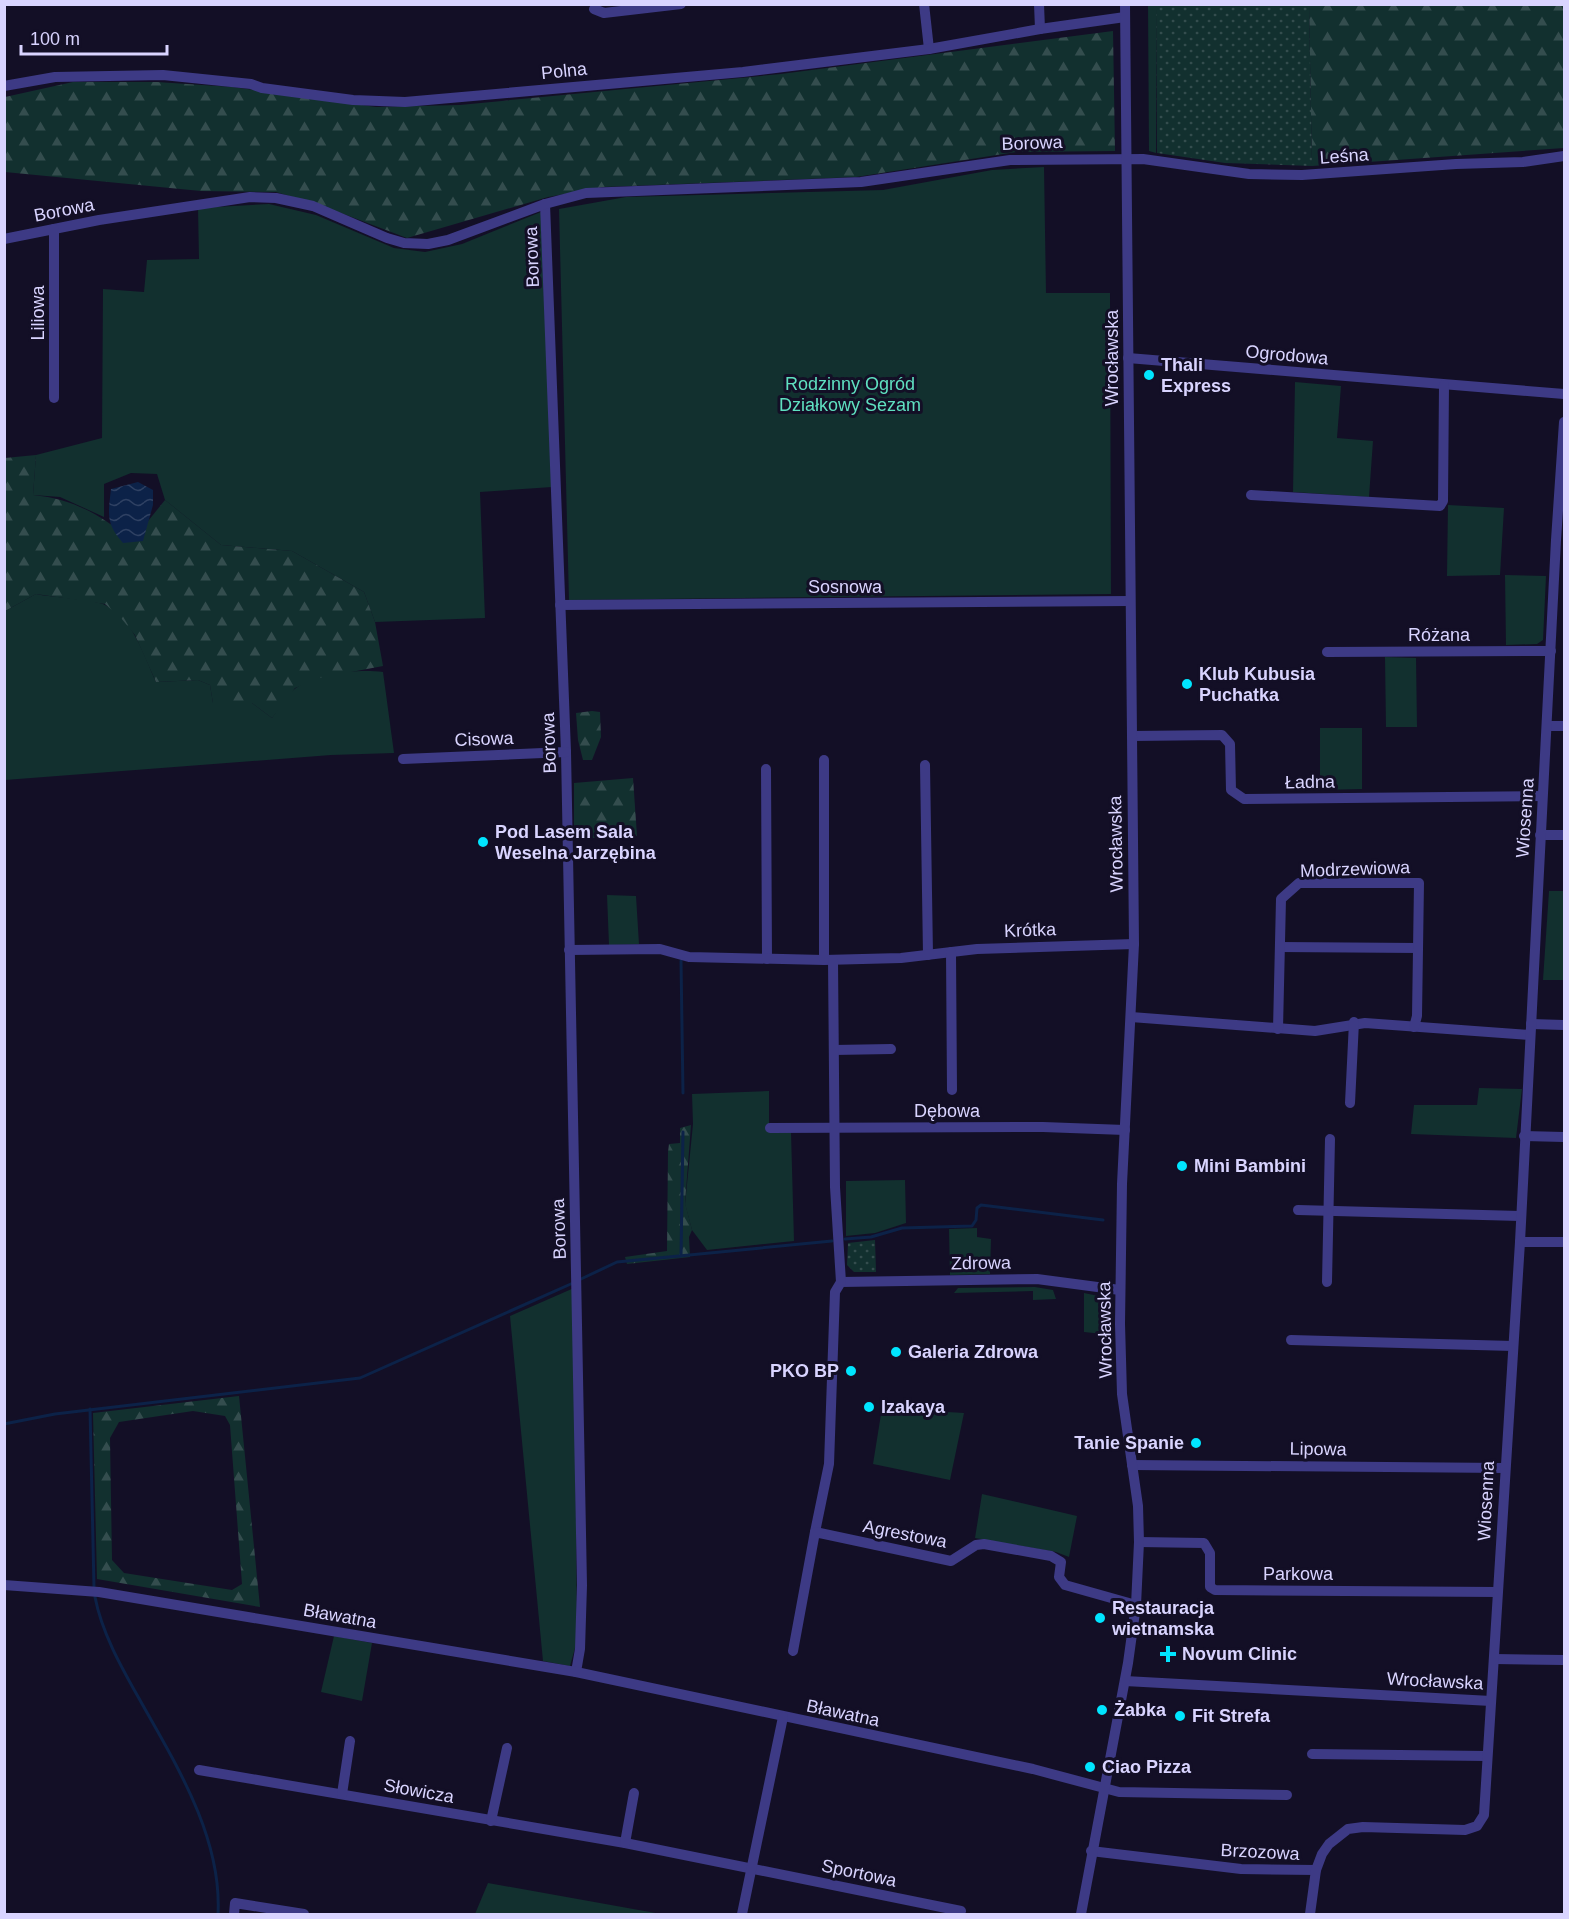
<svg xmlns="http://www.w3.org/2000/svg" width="1569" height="1919" viewBox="0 0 1569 1919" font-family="Helvetica,sans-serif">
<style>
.green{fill:#12302f}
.forest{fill:url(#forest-firs);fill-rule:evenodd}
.park{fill:url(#park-dots)}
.water{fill:url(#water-waves)}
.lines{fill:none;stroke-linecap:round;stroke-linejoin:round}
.stream{stroke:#0c2248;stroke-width:3}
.minor{stroke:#3d3a85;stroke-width:10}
.poi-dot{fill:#00e5ff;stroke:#130f26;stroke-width:2}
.labels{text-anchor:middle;stroke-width:6;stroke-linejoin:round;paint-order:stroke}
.street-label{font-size:18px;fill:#d9d4ff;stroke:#130f26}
.poi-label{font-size:18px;font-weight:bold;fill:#d9d4ff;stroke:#130f26;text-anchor:start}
.park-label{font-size:18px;fill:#5fe0c0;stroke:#130f26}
</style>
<defs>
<pattern id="forest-firs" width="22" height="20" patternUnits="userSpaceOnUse" patternTransform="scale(1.5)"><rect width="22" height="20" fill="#12302f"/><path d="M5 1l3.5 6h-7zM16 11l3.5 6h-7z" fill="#344d4e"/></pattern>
<pattern id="park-dots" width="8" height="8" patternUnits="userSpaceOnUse" patternTransform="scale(1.5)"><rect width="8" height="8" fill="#12302f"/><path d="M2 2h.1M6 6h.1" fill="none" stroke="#344d4e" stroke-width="1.8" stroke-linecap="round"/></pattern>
<pattern id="water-waves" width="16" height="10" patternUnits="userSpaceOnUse" patternTransform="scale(1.5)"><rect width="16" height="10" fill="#0c2248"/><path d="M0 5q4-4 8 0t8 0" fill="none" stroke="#2f4163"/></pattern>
</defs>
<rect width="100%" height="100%" fill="#130f26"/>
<g class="green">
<polygon points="1148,5 1156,5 1156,153 1149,151"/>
<polygon points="1044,167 1046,293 1110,293 1111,594 569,600 559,209 626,197 883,190 992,170"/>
<polygon points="269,204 316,215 394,248 425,252 462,244 541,212 552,487 480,492 485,618 375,622 364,592 292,551 221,545 165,500 157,474 131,473 104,484 104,517 60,497 33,495 36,455 102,438 103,289 144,292 147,260 199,259 198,208"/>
<polygon points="1295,382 1341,386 1337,438 1373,441 1369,497 1293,492"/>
<polygon points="1448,505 1504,508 1500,575 1447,576"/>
<polygon points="1505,575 1546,576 1543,640 1537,644 1506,645"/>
<path d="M 36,594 C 49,597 97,600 105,605 C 133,618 144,656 156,682 L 198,680 L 210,685 L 213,703 L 252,703 L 272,718 C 279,709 286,694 296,688 C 318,673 357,669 383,672 L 394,753 L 331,755 L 5,780 L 5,611 Z"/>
<polygon points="1385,657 1416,658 1417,727 1386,727"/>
<polygon points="1320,728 1362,728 1362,789 1320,790"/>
<polygon points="1549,891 1564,891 1564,980 1543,980"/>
<polygon points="607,895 636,896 639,944 609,945"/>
<polygon points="1479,1088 1522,1089 1516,1138 1411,1134 1414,1105 1477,1105"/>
<polygon points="769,1091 769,1126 791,1132 794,1241 707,1250 692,1230 685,1204 693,1124 692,1094"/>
<polygon points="905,1180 906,1223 875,1233 846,1236 846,1181"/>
<polygon points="977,1228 977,1237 991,1239 990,1274 950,1275 949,1229"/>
<polygon points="1035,1287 1053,1290 1056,1299 1033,1300 1033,1291 954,1293 958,1288"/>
<polygon points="574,1288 577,1641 570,1666 543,1661 510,1316"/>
<polygon points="1084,1293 1108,1298 1112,1304 1112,1335 1084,1332"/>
<polygon points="882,1408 964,1413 950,1480 873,1464"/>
<polygon points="982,1494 1077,1516 1069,1557 1056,1552 975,1538"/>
<polygon points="334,1636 372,1643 362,1701 321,1692"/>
<polygon points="488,1883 661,1914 475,1914"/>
</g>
<g class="forest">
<polygon points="1309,5 1564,5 1564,148 1312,166"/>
<polygon points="1113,31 1115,151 1016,152 856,177 603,187 548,197 407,238 320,205 276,192 201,191 5,172 5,97 73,82 157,82 232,87 376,107 460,105 781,74"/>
<path d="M 36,455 L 33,495 C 73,499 102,515 132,541 L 165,500 L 221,545 L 292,551 L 364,592 L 375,622 L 383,666 L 319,678 L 295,688 L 272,718 L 252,703 L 213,703 L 210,685 L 198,680 L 156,682 L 135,635 L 121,618 L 105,604 L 36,594 L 5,611 L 5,458 Z"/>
<polygon points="592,711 600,712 601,737 592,760 583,760 578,740 576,713"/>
<polygon points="633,778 637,836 574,839 574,783"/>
<polygon points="691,1125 685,1203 692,1230 689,1237 690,1257 627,1264 625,1257 667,1251 668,1152 669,1144 680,1143 680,1128"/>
<path d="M 239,1396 L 260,1607 L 97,1579 L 93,1413 ZM 193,1411 L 225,1416 L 230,1425 L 242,1584 L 232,1590 L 124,1573 L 112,1560 L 110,1438 L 119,1422 Z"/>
</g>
<g class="park">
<polygon points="1156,5 1309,5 1312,166 1225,163 1157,153"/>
<polygon points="875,1240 876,1272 854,1272 847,1265 848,1243"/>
</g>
<path class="water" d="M 138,482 L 153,490 L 153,505 L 143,541 L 123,543 C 106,524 108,515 111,489 Z"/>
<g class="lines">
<g class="stream">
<polyline points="681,961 683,1093"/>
<polyline points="845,1239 871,1237 902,1228 972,1226 976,1220 977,1208 981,1205 1103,1220"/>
<polyline points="681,1256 683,1132"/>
<polyline points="581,1279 617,1262 832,1241"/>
<polyline points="90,1409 94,1587"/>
<polyline points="4,1424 55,1414 360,1378 573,1283"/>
<path d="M 95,1597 C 102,1634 123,1670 141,1702 C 177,1766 222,1838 218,1914"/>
</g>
<g class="minor">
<polyline points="924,4 929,49"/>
<polyline points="1039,4 1040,29"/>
<polyline points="594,9 604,13 681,4"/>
<polyline points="4,86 55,77 163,75 251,84 262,88 353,100 405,102 743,72 929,49 1040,29 1125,17"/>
<polyline points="545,204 566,752 582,1585 580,1649 576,1672"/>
<polyline points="4,239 99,220 250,197 276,198 313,206 387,238 404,243 428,244 448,240 545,204 586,193 861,182 1010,160 1143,159 1249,174 1302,175 1456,164 1523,162 1564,156"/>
<polyline points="1128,358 1564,394"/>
<polyline points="54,398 54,229"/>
<polyline points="1251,495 1440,506 1443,501 1444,385"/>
<polyline points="560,605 1130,601"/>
<polyline points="1327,652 1551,651"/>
<polyline points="1548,726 1564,726"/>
<polyline points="1132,736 1222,735 1230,744 1231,790 1244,799 1542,796"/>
<polyline points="403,759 566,752"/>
<polyline points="925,765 928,955"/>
<polyline points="766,769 767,959"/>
<polyline points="1540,835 1564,835"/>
<polyline points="1280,947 1418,948"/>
<polyline points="569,950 660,949 689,957 824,960 901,958 977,949 1134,944"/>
<polyline points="951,952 952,1090"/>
<polyline points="824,960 824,760"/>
<polyline points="1131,1017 1315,1031 1365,1023 1530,1035"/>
<polyline points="1531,1024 1564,1025"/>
<polyline points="1278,1029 1281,899 1299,883 1419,883 1417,1016 1414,1027"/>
<polyline points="834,1050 891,1049"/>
<polyline points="1350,1103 1354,1022"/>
<polyline points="770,1128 1043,1127 1125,1130"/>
<polyline points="1524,1136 1564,1137"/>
<polyline points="1298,1210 1520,1216"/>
<polyline points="1520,1242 1564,1242"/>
<polyline points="841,1282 1037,1279 1120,1290"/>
<polyline points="1327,1282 1330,1139"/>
<polyline points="1291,1340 1513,1346"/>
<polyline points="1132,1465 1505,1468"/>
<polyline points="815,1532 829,1464 835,1292 841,1282 835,1187 833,960"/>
<polyline points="1139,1542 1204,1543 1210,1553 1210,1587 1215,1590 1497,1592"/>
<polyline points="4,1585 99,1592 576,1672 1033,1769 1119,1792 1287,1795"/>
<polyline points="793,1651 815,1532 951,1561 976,1545 984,1544 1051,1556 1061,1562 1059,1577 1065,1585 1136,1605"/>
<polyline points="1494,1659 1564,1660"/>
<polyline points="1125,1681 1491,1701"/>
<polyline points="1312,1754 1487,1756"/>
<polyline points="199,1770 625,1843 961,1911"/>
<polyline points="342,1794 350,1741"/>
<polyline points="491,1821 507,1748"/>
<polyline points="625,1843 634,1793"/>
<polyline points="1091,1851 1241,1869 1316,1870"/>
<polyline points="234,1914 235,1903 304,1914"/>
<polyline points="742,1914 783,1717"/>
<polyline points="1081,1914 1128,1663 1136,1605 1139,1542 1138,1506 1122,1394 1120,1324 1122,1184 1134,944 1125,4"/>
<polyline points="1310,1914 1316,1870 1322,1854 1329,1844 1348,1829 1363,1827 1465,1830 1477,1826 1484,1815 1520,1242 1556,540 1564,422"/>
</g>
</g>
<g class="poi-dot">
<circle cx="1149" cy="375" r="6"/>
<circle cx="1187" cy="684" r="6"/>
<circle cx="483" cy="842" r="6"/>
<circle cx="1182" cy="1166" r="6"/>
<circle cx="896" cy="1352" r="6"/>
<circle cx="851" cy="1371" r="6"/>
<circle cx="869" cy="1407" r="6"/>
<circle cx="1196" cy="1443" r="6"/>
<circle cx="1100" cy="1618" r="6"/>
<path d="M1165 1645h6v6h6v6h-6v6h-6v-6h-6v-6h6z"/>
<circle cx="1102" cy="1710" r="6"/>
<circle cx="1180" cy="1716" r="6"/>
<circle cx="1090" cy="1767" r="6"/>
</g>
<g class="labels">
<g class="street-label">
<text transform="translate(564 71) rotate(-6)" y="6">Polna</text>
<text transform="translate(1032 143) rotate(-2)" y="6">Borowa</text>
<text transform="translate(1344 156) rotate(-4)" y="6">Leśna</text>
<text transform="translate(64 210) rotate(-11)" y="6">Borowa</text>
<text transform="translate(532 257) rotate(-92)" y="6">Borowa</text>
<text transform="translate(38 313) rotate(-90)" y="6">Liliowa</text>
<text transform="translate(1287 355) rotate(5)" y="6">Ogrodowa</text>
<text transform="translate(1112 358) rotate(-90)" y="6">Wrocławska</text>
<text x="845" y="593">Sosnowa</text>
<text x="1439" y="641">Różana</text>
<text transform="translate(484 739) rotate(-2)" y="6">Cisowa</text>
<text transform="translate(549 743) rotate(-92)" y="6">Borowa</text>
<text transform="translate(1310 782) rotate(-1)" y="6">Ładna</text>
<text transform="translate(1525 818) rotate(-86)" y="6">Wiosenna</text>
<text transform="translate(1116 844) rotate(-91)" y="6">Wrocławska</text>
<text transform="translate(1355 869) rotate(-2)" y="6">Modrzewiowa</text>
<text transform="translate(1030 930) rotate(-2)" y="6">Krótka</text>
<text x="947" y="1117">Dębowa</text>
<text transform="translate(559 1229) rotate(-92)" y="6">Borowa</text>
<text transform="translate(981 1263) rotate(-1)" y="6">Zdrowa</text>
<text transform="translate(1105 1330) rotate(-91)" y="6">Wrocławska</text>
<text transform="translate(1318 1449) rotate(1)" y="6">Lipowa</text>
<text transform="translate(1486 1501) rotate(-87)" y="6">Wiosenna</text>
<text transform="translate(905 1534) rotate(11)" y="6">Agrestowa</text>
<text x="1298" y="1580">Parkowa</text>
<text transform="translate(340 1616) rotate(10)" y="6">Bławatna</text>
<text transform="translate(1435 1681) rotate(3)" y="6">Wrocławska</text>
<text transform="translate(843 1713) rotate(12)" y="6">Bławatna</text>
<text transform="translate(419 1791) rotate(10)" y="6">Słowicza</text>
<text transform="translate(1260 1852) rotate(3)" y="6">Brzozowa</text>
<text transform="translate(859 1873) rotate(12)" y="6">Sportowa</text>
</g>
<g class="poi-label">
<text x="1161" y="371">Thali<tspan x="1161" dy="21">Express</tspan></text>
<text x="1199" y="680">Klub Kubusia<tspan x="1199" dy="21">Puchatka</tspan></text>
<text x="495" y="838">Pod Lasem Sala<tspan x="495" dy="21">Weselna Jarzębina</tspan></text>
<text x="1194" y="1172">Mini Bambini</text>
<text x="908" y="1358">Galeria Zdrowa</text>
<text x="839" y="1377" text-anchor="end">PKO BP</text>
<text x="881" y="1413">Izakaya</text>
<text x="1184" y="1449" text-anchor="end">Tanie Spanie</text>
<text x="1112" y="1614">Restauracja<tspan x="1112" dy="21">wietnamska</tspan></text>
<text x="1182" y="1660">Novum Clinic</text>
<text x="1114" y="1716">Żabka</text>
<text x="1192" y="1722">Fit Strefa</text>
<text x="1102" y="1773">Ciao Pizza</text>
</g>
<g class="park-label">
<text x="850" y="390">Rodzinny Ogród<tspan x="850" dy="21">Działkowy Sezam</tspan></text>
</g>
</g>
<rect width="1569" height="1919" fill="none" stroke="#d9d4ff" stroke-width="12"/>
<path d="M21 45v9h146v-9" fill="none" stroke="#d9d4ff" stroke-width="3"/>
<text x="30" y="45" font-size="18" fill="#d9d4ff" stroke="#130f26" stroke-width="4.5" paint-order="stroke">100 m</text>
</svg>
